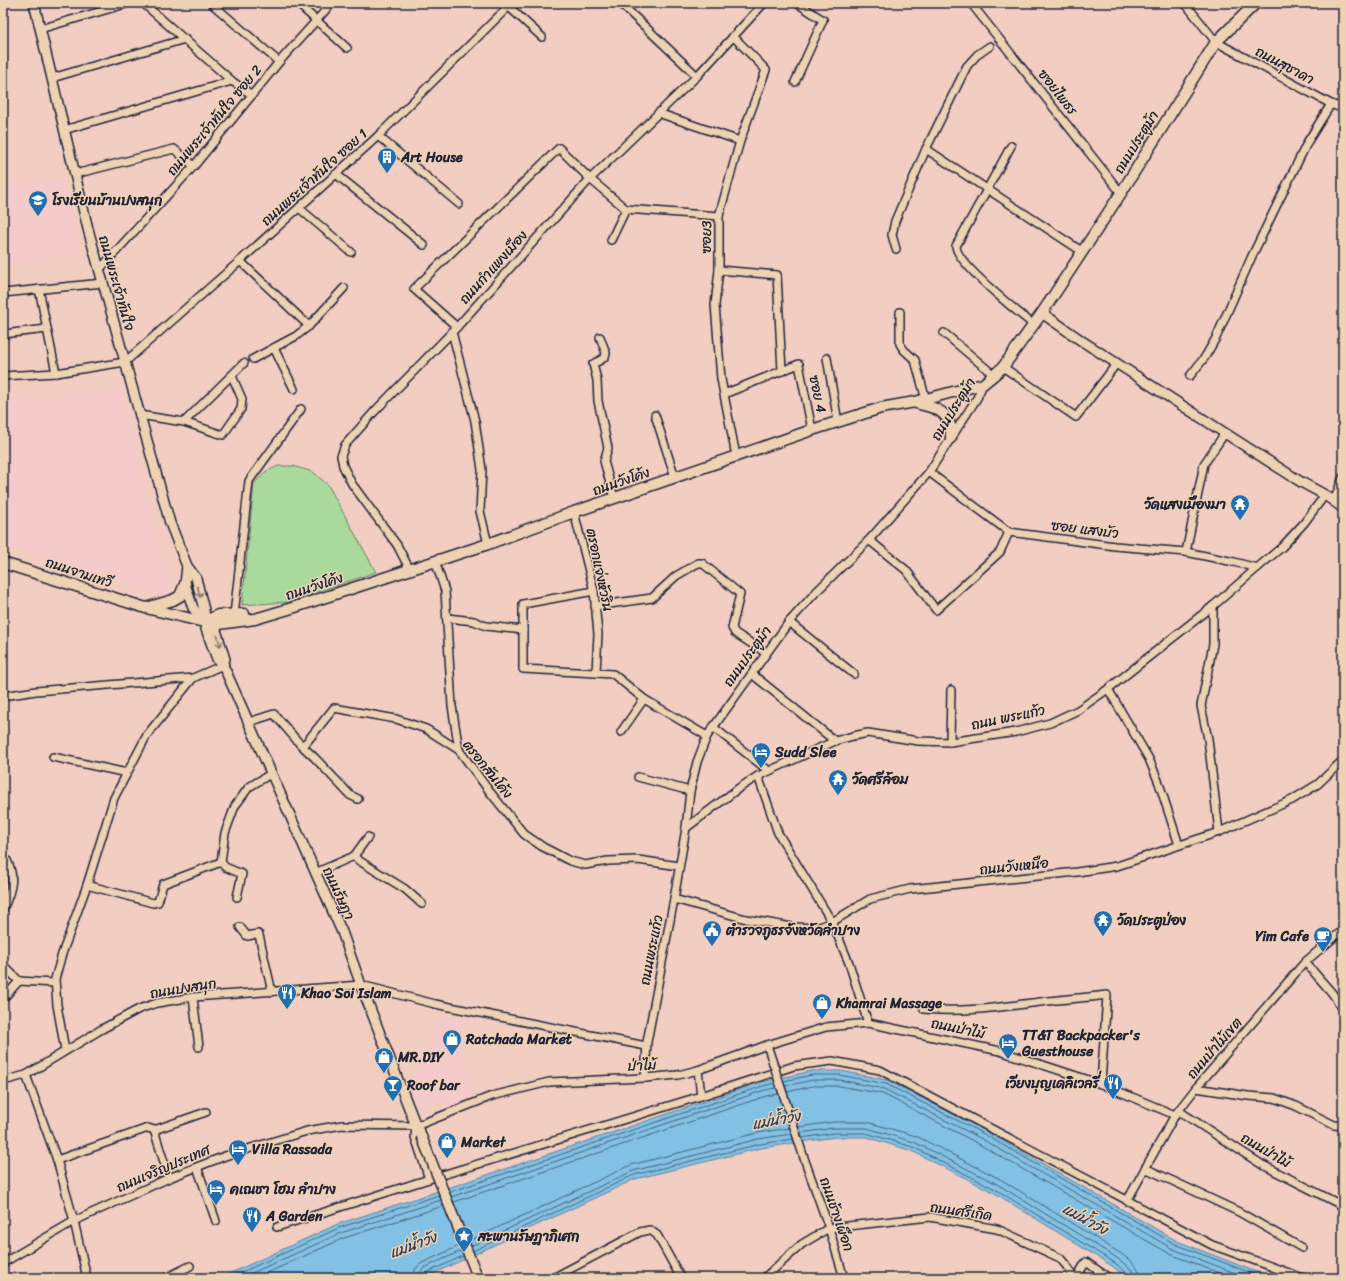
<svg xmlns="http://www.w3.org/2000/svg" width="1346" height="1281" viewBox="0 0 1346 1281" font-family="Sriracha,'Playpen Sans Thai',sans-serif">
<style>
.built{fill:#f4cbca}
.green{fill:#a9da9b;stroke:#667e6b}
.water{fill:#82c1e3;stroke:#5c81a0}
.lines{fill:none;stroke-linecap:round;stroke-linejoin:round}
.shore{stroke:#48627e;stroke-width:1}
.minor-casing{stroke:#22223b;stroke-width:10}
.tertiary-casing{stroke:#22223b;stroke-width:12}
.secondary-casing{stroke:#22223b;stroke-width:13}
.minor{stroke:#edd2b4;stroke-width:7}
.tertiary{stroke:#edd2b4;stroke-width:9}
.secondary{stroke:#edd2b4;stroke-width:10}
.minor-bridge-casing{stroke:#22223b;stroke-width:10;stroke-linecap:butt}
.tertiary-bridge-casing{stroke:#22223b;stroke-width:12;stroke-linecap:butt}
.minor-bridge{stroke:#edd2b4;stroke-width:7}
.tertiary-bridge{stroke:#edd2b4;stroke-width:9}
.oneway{stroke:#887a78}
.labels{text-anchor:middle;stroke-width:3;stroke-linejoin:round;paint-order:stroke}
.street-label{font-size:14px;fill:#22223b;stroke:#edd2b4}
.poi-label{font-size:14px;font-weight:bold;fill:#22223b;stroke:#edd2b4;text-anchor:start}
.water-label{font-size:15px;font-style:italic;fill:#35425d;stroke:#edd2b4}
</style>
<rect width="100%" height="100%" fill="#f1cec1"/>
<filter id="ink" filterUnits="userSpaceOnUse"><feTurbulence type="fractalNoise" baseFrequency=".025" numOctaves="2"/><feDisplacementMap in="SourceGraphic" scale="8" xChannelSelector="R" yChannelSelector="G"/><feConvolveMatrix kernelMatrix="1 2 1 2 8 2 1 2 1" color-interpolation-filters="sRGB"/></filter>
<g filter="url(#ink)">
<g class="built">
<polygon points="65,180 82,252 3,266 3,182"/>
<polygon points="121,391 170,598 3,544 3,400"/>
<polygon points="433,1016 465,1023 459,1046 473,1099 444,1112 442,1099 418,1105 407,1074 421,1071 414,1048 430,1045"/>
</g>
<polygon class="green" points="278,466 293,466 313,472 328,485 376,572 288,602 242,605 254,484 265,472"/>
<polygon class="water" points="812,1071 841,1071 887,1080 984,1130 1177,1241 1254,1271 1277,1278 1127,1278 1112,1266 993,1192 912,1151 866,1137 835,1137 761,1148 635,1179 424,1278 220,1278 338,1224 475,1179 762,1082"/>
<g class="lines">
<g class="shore">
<polyline points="784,1081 812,1075 840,1075 886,1084 982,1133 1175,1244 1264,1278"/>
<polyline points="785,1086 813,1080 840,1080 884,1089 980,1138 1173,1249 1248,1278"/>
<polyline points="787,1092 813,1086 839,1086 883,1094 977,1143 1170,1254 1232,1278"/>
<path d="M 799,1127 L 834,1122 L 867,1122 L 916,1136 L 1000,1179 L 1120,1253 C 1129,1260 1140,1266 1140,1278"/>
<polyline points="801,1133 834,1128 867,1128 914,1142 997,1184 1117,1258 1132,1270 1134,1278"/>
<polyline points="802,1138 834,1133 866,1133 913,1147 995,1189 1115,1263 1128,1274 1129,1278"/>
<polyline points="450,1192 763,1086 775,1083"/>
<polyline points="451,1197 765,1090 776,1088"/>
<polyline points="454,1202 766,1096 778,1094"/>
<polyline points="469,1241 631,1165 757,1133 790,1128"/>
<polyline points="471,1246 633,1171 758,1139 791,1134"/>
<polyline points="473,1251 634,1175 760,1144 793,1139"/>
<polyline points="229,1278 339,1228 439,1195"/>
<polyline points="241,1278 341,1233 441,1200"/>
<polyline points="256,1278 344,1238 443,1206"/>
<polyline points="413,1278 415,1270 420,1264 459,1246"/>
<polyline points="419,1278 420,1273 424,1268 461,1251"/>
<polyline points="424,1278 424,1275 426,1273 463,1256"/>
</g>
<g class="minor-casing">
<g id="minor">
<polyline points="143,3 232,81 252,95"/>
<polyline points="211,3 279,62"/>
<polyline points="297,3 347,48"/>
<polyline points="620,3 697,76"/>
<polyline points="1185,3 1216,42 1331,104 1343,109"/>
<polyline points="508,6 542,37"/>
<polyline points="974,7 1121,193"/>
<polyline points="40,29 129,3"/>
<polyline points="733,36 766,70 740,141 719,216 719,270 715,305 721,379 736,456"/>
<polyline points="52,78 185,39"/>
<polyline points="795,82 823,20 797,3"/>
<polyline points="1339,107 1343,98"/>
<polyline points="658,113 740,141"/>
<polyline points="64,130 232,81"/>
<polyline points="378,136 459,204"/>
<path d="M 1011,146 L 956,246 C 956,263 1019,313 1034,325"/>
<polyline points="926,149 1083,252"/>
<polyline points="75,174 174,149 194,166"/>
<polyline points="336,174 424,245"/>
<polyline points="299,208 351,252"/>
<polyline points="611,240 626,209"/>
<polyline points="896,249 892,235 895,221 926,149 967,66 977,55 990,46"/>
<polyline points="240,261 309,326"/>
<polyline points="99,270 194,166 279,62 332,3"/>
<polyline points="719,270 777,275 782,371"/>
<polyline points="39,289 56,373"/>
<polyline points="3,293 103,283"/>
<polyline points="900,312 900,344 904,350 915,360 926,400"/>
<polyline points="457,327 414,289 559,148 590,179 626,209 719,216"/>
<polyline points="452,332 475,421 482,470 480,511 488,544"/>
<polyline points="944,333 994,375"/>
<polyline points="3,334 47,329"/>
<path d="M 600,337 L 606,353 C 606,359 598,361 593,364 L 597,380 L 598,401 L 608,448 L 604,461 L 614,498"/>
<polyline points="274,348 294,389"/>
<polyline points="827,358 838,422"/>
<polyline points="253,359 296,336 309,326 344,288"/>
<polyline points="1003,367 1076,417 1117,363"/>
<polyline points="3,376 56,373 125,362 240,261 378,136 512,3"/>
<polyline points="1190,376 1205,357 1216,338 1252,256 1308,141 1331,104"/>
<polyline points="724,394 799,364 812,430"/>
<polyline points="139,415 184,422 223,435 241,409 242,399 232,376"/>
<polyline points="655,415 675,477"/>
<polyline points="184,422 244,363"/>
<polyline points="929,472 1009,532 1115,546 1186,552 1234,562 1257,568"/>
<polyline points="1334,501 1343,477"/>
<polyline points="574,512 594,591 598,634 596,672"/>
<polyline points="869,540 906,570 936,610 1000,552 1009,532"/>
<polyline points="1186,552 1204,464 1225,433"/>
<polyline points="435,561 445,591 452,706 459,750"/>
<polyline points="410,570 397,545 352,484 343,466 341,456 345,445 374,412 457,327 590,179 697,76 764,3"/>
<polyline points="594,591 523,604 523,669 613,674 644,699 707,736"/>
<polyline points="595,606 652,598 676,576 698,563 702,563 740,594 732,628 735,633 766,653"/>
<polyline points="1213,606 1213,644 1201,706 1208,739 1219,832"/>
<polyline points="234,615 249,481 301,409"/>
<polyline points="447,618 474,621 486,626 523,630"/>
<polyline points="789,622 854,674"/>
<polyline points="752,674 835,741"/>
<polyline points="1108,689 1149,759 1159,783 1179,845"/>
<polyline points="3,696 36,691 193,678 223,665"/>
<polyline points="249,722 274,714 300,744 305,744 334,708 396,719 426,729 459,750 490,792 524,834 543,847 570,861 585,865 608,861 638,860 679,866"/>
<polyline points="713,727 769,771"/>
<polyline points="621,732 644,699"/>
<polyline points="950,742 951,690"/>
<polyline points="300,744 315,758 350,795 358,799"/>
<polyline points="53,757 127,773"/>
<polyline points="758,776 778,833 832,922 849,963 868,1023"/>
<polyline points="638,777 690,791"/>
<polyline points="686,828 739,788 758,776 835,741 853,736 868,733 918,741 950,742 1016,732 1050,723 1078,710 1108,689 1213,606 1257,568 1282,547 1304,523 1325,495"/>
<path d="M 3,854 C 17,873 12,890 3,909"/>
<polyline points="354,856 358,860 405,889 422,904"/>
<polyline points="221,862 225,867 242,874 237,897"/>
<polyline points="315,873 354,856 368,837"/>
<polyline points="87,885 153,903 158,902 163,884 221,862 225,833 235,806 249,787 272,773"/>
<polyline points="674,899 746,919 792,927 817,928 832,922 870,899 910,889 1077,872 1117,866 1219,832 1292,800 1318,784 1343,760"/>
<polyline points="240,927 247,936 258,934 259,935 272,992"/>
<polyline points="1305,962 1332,993 1343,1009"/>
<polyline points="3,965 19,981"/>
<polyline points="19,981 55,983"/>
<polyline points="193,997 199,1047"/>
<polyline points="3,999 19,981"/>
<path d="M 924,1009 C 963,1013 1001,1007 1040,1002 C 1062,999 1085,998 1107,995 L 1101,1084"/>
<polyline points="767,1045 773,1063"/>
<polyline points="65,1050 57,1005 55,979 62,954 87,885 114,798 147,735 193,678"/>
<polyline points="698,1070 701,1096"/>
<polyline points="26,1075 57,1160 74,1221 87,1278"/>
<polyline points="645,1078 647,1042 674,899 686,828 690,791 697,762 707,736 789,622 816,592 869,540 929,472 977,398 983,384"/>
<polyline points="3,1081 26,1075 102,1029 139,1009 157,1003 193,997 361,985 435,1004 646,1046"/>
<polyline points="1196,1088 1248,1096 1274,1098 1296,1106 1334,1125 1343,1126"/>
<polyline points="1179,1111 1261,1164 1343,1206"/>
<polyline points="416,1126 415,1137 429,1179"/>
<polyline points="154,1130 169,1178"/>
<polyline points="804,1158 829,1228 844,1278"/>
<polyline points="57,1160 148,1128 154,1130 206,1112"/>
<polyline points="197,1167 216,1221"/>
<polyline points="1145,1168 1239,1212 1302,1248"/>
<polyline points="1127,1201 1175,1115 1196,1088 1305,962 1343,930"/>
<polyline points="277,1227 429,1179 701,1096 794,1066 832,1061 880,1070 1212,1245 1303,1278"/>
<polyline points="3,1263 74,1221 169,1178 225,1156 307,1131 342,1125 416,1126 492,1096 549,1082 645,1078 678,1075 698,1070 767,1045 826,1027 868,1023 1000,1051 1101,1084 1175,1115"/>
<polyline points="166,1278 190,1266"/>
<polyline points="553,1278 640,1232 650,1230 657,1235 681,1278"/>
<polyline points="764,1278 802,1244 829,1228 930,1217 997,1229 1060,1258 1069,1269 1073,1278"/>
<polyline points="1076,1278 1086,1262 1109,1278"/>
</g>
</g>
<g class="tertiary-casing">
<g id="tertiary">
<polyline points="34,3 88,229 170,523 187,566 196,578 204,610 206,629 217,659 223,665 342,932 361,985 416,1126 421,1135"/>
<polyline points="1042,313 1082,341 1301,482 1325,495 1343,508"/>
<polyline points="187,566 185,584 193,608 204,622 216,630 225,659 223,665"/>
</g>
</g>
<g class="secondary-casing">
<g id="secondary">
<path d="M 916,403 C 928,406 944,409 949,422 C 951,427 951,433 951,438"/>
<polyline points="3,563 146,608 204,622 219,624 255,619 292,608 488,544 574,512 812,430 881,408 915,402 983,384 994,375 1003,367 1042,313 1121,193 1216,42 1256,3"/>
<polyline points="146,608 173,600 180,596 185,584"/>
<polyline points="204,622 218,615 244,614"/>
</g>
</g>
<use href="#minor" class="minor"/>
<use href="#tertiary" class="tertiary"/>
<use href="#secondary" class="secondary"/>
<g class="minor-bridge-casing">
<polyline id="minor-bridge" points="773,1063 804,1158"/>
</g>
<g class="tertiary-bridge-casing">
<polyline id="tertiary-bridge" points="421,1135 478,1278"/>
</g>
<use href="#minor-bridge" class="minor-bridge"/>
<use href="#tertiary-bridge" class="tertiary-bridge"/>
</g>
<defs><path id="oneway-shaft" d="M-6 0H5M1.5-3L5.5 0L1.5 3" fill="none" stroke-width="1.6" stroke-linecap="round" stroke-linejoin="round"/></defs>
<g class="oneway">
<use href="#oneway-shaft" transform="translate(199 592) rotate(75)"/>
<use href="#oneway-shaft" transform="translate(219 641) rotate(74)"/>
</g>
</g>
<defs>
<g id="building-pin" transform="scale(1)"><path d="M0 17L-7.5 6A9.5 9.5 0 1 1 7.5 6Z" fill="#1f6fb2" stroke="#edd2b4"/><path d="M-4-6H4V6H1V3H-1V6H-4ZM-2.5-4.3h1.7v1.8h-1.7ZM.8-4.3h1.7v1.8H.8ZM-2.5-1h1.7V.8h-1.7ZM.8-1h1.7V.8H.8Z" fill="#fff"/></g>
<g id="school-pin" transform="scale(1)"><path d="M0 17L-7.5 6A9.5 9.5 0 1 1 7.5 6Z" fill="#1f6fb2" stroke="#edd2b4"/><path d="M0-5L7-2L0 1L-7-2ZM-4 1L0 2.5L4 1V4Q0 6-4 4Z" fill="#fff"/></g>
<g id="temple-pin" transform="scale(1)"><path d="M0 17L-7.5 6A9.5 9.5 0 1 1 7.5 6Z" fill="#1f6fb2" stroke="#edd2b4"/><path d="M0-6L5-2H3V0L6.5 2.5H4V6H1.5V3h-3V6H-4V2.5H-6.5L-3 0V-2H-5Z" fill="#fff"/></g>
<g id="hotel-pin" transform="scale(1)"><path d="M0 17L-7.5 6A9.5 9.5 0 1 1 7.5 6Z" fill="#1f6fb2" stroke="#edd2b4"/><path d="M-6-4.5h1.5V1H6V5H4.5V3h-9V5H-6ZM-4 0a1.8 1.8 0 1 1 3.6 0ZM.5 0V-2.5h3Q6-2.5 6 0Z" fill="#fff"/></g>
<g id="civic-pin" transform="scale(1)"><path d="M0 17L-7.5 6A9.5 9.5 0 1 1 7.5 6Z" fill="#1f6fb2" stroke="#edd2b4"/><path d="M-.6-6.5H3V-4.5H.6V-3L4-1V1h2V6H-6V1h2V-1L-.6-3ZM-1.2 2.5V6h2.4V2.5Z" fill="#fff"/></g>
<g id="cafe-pin" transform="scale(1)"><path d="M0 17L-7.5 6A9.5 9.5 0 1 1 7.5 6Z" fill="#1f6fb2" stroke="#edd2b4"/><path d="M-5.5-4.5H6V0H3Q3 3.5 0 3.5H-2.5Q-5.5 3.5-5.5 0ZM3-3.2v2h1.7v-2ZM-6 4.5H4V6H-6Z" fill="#fff"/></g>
<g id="restaurant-pin" transform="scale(1)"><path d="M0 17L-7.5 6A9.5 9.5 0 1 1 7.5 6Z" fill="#1f6fb2" stroke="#edd2b4"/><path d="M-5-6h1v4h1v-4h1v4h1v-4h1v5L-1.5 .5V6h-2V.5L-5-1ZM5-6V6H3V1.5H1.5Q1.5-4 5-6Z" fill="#fff"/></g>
<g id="shop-pin" transform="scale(1)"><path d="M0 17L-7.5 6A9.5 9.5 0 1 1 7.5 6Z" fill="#1f6fb2" stroke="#edd2b4"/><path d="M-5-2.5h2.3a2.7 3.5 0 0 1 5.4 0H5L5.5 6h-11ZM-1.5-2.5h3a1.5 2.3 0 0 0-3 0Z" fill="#fff"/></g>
<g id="bar-pin" transform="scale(1)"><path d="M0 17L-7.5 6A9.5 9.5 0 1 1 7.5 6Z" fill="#1f6fb2" stroke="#edd2b4"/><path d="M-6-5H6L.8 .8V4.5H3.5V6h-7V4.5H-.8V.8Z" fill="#fff"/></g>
<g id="sight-pin" transform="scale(1)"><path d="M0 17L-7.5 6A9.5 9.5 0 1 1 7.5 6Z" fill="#1f6fb2" stroke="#edd2b4"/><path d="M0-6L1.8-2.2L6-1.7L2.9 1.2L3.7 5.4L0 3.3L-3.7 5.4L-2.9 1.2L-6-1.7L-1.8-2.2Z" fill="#fff"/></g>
</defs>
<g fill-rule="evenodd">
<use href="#building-pin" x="387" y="157"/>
<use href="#school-pin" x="38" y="200"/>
<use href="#temple-pin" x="1240" y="504"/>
<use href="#hotel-pin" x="761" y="752"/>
<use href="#temple-pin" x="838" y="779"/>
<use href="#temple-pin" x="1103" y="920"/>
<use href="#civic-pin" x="712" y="930"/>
<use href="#cafe-pin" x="1323" y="936"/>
<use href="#restaurant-pin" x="287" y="993"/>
<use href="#shop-pin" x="822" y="1003"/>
<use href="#shop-pin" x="452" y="1039"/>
<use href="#hotel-pin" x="1008" y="1043"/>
<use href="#shop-pin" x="384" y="1057"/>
<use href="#restaurant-pin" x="1113" y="1083"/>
<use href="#bar-pin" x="393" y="1085"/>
<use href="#shop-pin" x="447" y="1142"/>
<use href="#hotel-pin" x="238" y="1149"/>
<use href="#hotel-pin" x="216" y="1189"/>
<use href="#restaurant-pin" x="252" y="1216"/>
<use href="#sight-pin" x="464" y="1236"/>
</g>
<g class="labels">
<g class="street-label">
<text transform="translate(1285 65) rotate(28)" y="5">ถนนสุชาดา</text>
<text transform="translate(1058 92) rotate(52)" y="5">ซอยไพธร</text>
<text transform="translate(214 120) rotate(-50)" y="5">ถนนพระเจ้าทันใจ ซอย 2</text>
<text transform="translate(1136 142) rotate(-58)" y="5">ถนนประตูม้า</text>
<text transform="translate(314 177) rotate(-42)" y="5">ถนนพระเจ้าทันใจ ซอย 1</text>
<text transform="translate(706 237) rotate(-89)" y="5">ซอย3</text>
<text transform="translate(493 267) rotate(-48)" y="5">ถนนกำแพงเมือง</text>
<text transform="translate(117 283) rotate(74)" y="5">ถนนพระเจ้าทันใจ</text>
<text transform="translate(818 394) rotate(78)" y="5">ซอย 4</text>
<text transform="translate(953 409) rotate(-58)" y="5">ถนนประตูม้า</text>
<text transform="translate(621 481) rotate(-19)" y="5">ถนนวังโค้ง</text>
<text transform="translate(1085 529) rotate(7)" y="5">ซอย แสงบัว</text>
<text transform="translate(600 570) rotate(78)" y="5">ตรอกแจ่งหัวริน</text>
<text transform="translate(79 572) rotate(18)" y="5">ถนนจามเทวี</text>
<text transform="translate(314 586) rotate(-18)" y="5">ถนนวังโค้ง</text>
<text transform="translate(747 656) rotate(-54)" y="5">ถนนประตูม้า</text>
<text transform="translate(1008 717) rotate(-12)" y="5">ถนน พระแก้ว</text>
<text transform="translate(488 769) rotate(51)" y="5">ตรอกสันโค้ง</text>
<text transform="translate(1014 866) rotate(-6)" y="5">ถนนวังเหนือ</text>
<text transform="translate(339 893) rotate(65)" y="5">ถนนรัษฎา</text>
<text transform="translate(651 950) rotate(-79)" y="5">ถนนพระแก้ว</text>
<text transform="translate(183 988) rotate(-9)" y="5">ถนนปงสนุก</text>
<text transform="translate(958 1028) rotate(12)" y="5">ถนนป่าไม้</text>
<text transform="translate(1214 1048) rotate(-49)" y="5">ถนนป่าไม้เขต</text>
<text transform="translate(642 1065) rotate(-3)" y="5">ป่าไม้</text>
<text transform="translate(1266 1150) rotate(30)" y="5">ถนนป่าไม้</text>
<text transform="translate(163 1168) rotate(-23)" y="5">ถนนเจริญประเทศ</text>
<text transform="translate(961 1211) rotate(8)" y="5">ถนนศรีเกิด</text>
<text transform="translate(837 1214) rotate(71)" y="5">ถนนช้างเผือก</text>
</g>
<g class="poi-label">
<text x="401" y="162">Art House</text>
<text x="52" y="205">โรงเรียนบ้านปงสนุก</text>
<text x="1226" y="509" text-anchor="end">วัดแสงเมืองมา</text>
<text x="775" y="757">Sudd Slee</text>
<text x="852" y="784">วัดศรีล้อม</text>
<text x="1117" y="925">วัดประตูป่อง</text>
<text x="726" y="935">ตำรวจภูธรจังหวัดลำปาง</text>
<text x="1309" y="941" text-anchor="end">Yim Cafe</text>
<text x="301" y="998">Khao Soi Islam</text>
<text x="836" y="1008">Khamrai Massage</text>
<text x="1022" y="1040">TT&amp;T Backpacker's<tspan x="1022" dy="16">Guesthouse</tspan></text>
<text x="466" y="1044">Ratchada Market</text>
<text x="398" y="1062">MR.DIY</text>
<text x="1099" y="1088" text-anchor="end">เวียงบุญเดลิเวลรี่</text>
<text x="407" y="1090">Roof bar</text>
<text x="461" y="1147">Market</text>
<text x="252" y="1154">Villa Rassada</text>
<text x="230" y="1194">คเณชา โฮม ลำปาง</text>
<text x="266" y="1221">A Garden</text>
<text x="478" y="1241">สะพานรัษฎาภิเศก</text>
</g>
<g class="water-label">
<text transform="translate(776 1120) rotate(-10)" y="5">แม่น้ำวัง</text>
<text transform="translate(1085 1219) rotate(29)" y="5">แม่น้ำวัง</text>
<text transform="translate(413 1245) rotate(-20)" y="5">แม่น้ำวัง</text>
</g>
</g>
<rect width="1346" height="1281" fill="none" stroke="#edd2b4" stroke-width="16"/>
<rect x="8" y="8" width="1330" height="1265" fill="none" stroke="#22223b" stroke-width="1.5" filter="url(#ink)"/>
</svg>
